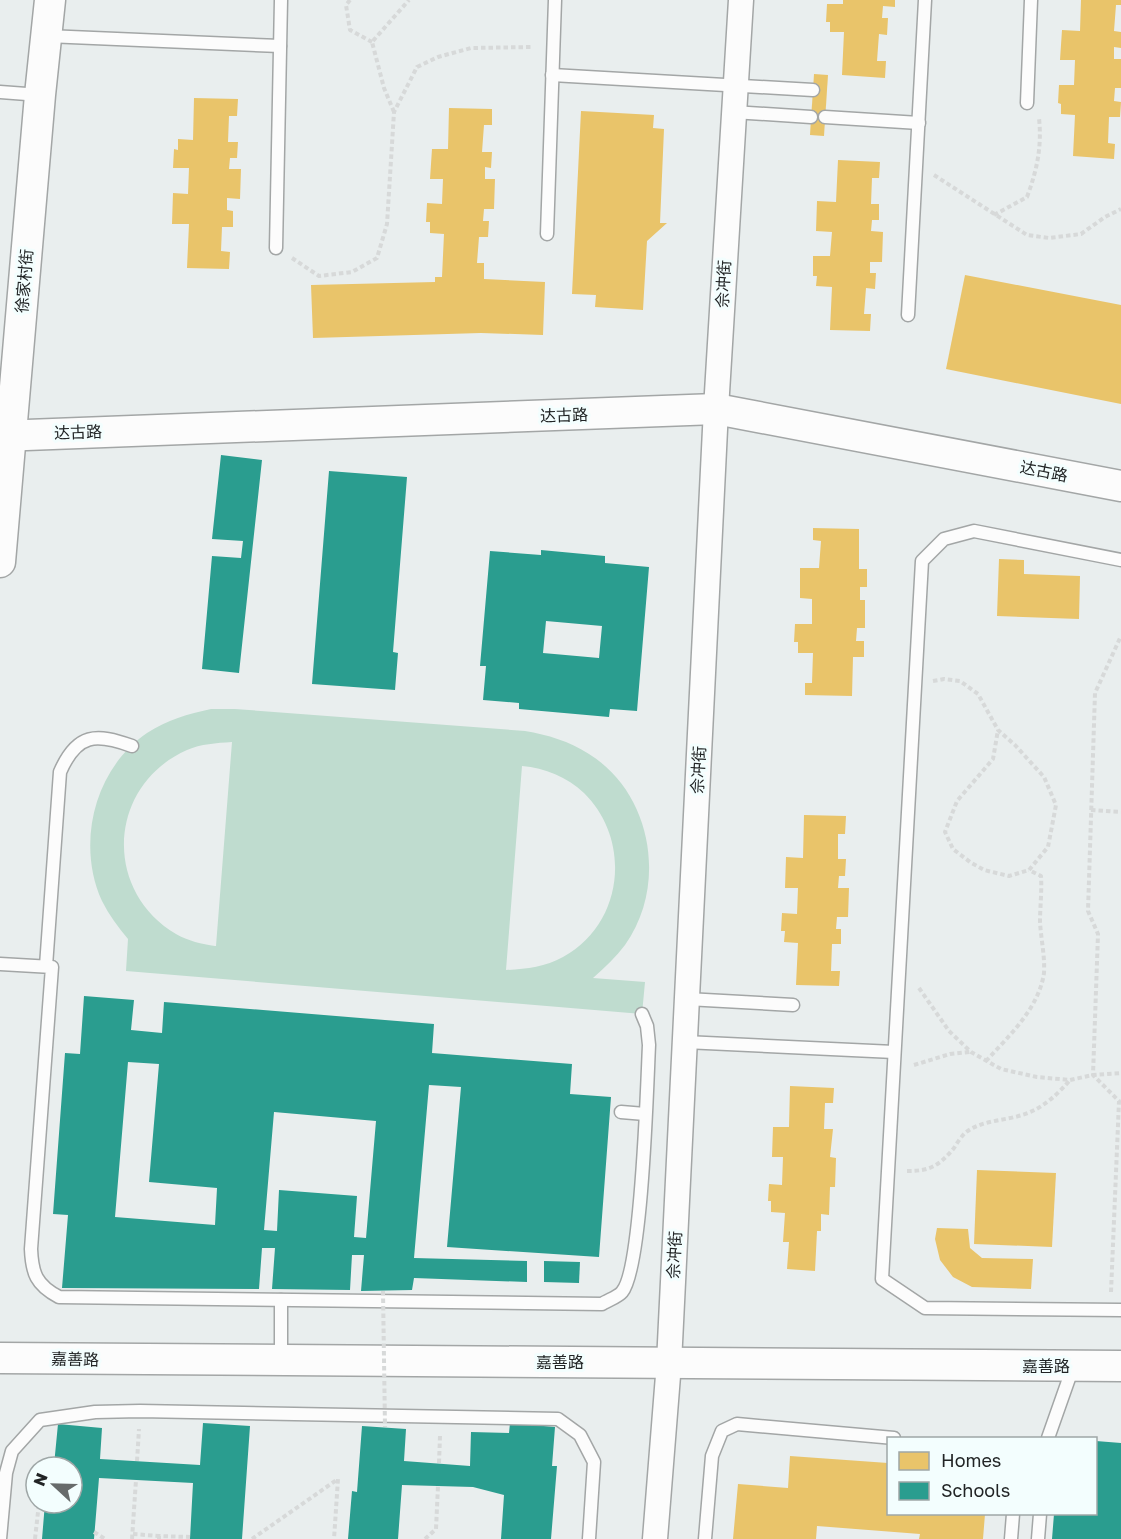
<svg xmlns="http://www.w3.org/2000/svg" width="1121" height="1539" viewBox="0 0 1121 1539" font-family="'Golos Text','Noto Sans SC',sans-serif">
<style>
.green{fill:#bfdccf;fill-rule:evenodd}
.homes{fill:#e9c46a}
.schools{fill:#2a9d8f;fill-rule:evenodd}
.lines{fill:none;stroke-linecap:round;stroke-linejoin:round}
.service-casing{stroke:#a3a6a6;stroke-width:15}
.minor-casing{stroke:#a3a6a6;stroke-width:27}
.tertiary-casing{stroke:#a3a6a6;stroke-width:33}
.path{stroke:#d7d9d9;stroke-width:4;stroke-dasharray:4.5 3;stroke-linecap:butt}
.service{stroke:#fcfcfc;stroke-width:12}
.minor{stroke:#fcfcfc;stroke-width:24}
.tertiary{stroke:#fcfcfc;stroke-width:30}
.path-bridge{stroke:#d7d9d9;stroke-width:4;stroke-dasharray:4.5 3;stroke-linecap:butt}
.labels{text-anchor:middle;stroke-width:6;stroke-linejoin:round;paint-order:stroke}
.street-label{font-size:16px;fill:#212425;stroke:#f3fefe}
</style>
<rect width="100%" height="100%" fill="#e9eeee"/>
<path class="green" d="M 211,709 L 235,709 L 525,731 C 548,735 569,741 589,754 C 652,793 668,885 625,945 C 616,957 605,967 593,978 L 645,982 L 642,1014 L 126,971 L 128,939 C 118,927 109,915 102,901 C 76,844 94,769 147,733 C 167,720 188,714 211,709 ZM 232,742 L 216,946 L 215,946 C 202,944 188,941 176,934 C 102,890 108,785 187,750 C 201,744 216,743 232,742 ZM 522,766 C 545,768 567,777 584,793 C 632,840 624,924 563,957 C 545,967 526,969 506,970 Z"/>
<g class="homes">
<polygon points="843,0 895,0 895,7 883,6 882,18 888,18 887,35 879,34 877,61 886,61 885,78 842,75 844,32 830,32 830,22 826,22 827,4 843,4"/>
<polygon points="1081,0 1121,0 1121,5 1116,5 1114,31 1121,32 1121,48 1114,47 1114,59 1121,59 1121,88 1115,88 1114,101 1121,102 1120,117 1109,117 1108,143 1115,144 1114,159 1073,156 1075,115 1061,114 1061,104 1058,103 1059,85 1074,85 1075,60 1060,60 1062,30 1080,31"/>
<polygon points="814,74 828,75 824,136 810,135"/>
<polygon points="194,98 238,99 237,116 229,116 228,142 238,142 237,158 230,158 229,169 241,169 240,199 227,198 227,210 233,211 233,227 222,227 221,251 230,252 229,269 187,268 189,224 172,224 173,193 188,194 189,168 173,168 174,149 178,150 178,139 193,140"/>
<polygon points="449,108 492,109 492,125 484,125 482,152 492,152 491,168 485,167 485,179 495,179 494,209 484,209 483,221 489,221 488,237 479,237 477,263 484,263 484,279 545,282 543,335 481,333 313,338 311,285 435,282 435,277 442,277 444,234 430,233 430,222 426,222 427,203 442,204 443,179 430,179 432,149 448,149"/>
<polygon points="581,111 654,115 653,128 664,129 660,223 667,223 647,241 643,310 595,307 596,295 572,294"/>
<polygon points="838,160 880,162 879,178 872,178 871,204 879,204 879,220 872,220 871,231 883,232 882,262 870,262 870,273 876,273 875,289 866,288 864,314 871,314 870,331 830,330 832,287 816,286 817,276 813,276 813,256 830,256 832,232 816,231 817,201 836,202"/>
<polygon points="965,275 1121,305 1121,404 946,369"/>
<polygon points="813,528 859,529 859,569 867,569 867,587 860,587 860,600 865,600 865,628 857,628 856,641 864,641 864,657 853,657 852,696 805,695 805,683 812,683 813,653 798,653 798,642 794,642 795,624 812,624 812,599 800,598 800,568 819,568 821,541 813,540"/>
<polygon points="999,559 1024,560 1024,574 1080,576 1079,619 997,616"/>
<polygon points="804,815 846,816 845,834 838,834 838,859 846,859 845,876 839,876 838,888 849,888 848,917 837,917 836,929 841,929 841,944 832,944 831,971 840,971 839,986 796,985 798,943 784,942 785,931 781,931 782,913 797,914 798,888 785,888 786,857 803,858"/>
<polygon points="790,1086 834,1088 833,1103 825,1103 824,1129 833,1129 830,1157 836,1158 835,1187 830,1187 829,1215 821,1214 821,1231 817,1231 815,1271 787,1269 789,1242 783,1242 785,1213 771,1212 771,1201 768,1201 769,1184 782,1185 783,1157 772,1157 773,1127 789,1127"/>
<polygon points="977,1170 1056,1173 1052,1247 974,1244"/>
<polygon points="937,1228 968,1229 970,1248 982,1258 1033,1259 1031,1289 972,1287 953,1277 940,1260 935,1239"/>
<polygon points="790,1456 888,1463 888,1514 985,1514 983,1539 919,1539 920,1534 817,1526 816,1539 733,1539 738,1484 788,1488"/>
</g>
<g class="schools">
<polygon points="221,455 262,460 239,673 202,669 212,556 241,558 243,541 212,539"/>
<polygon points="329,471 407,477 393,652 398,653 395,690 312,684"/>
<path d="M 541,550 L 605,556 L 605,563 L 649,567 L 637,711 L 610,709 L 609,717 L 519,709 L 519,703 L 483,700 L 486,666 L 480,666 L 490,551 L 541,555 ZM 546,621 L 602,626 L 599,658 L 543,653 Z"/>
<path d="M 84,996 L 134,1000 L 131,1030 L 162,1033 L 164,1002 L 434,1024 L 432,1053 L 572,1064 L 570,1094 L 611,1097 L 599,1257 L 447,1247 L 461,1087 L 429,1085 L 414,1258 L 527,1261 L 527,1282 L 414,1278 L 412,1290 L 361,1291 L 364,1255 L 352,1255 L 350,1290 L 272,1289 L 275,1248 L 262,1248 L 259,1289 L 62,1288 L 68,1215 L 53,1214 L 65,1053 L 80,1054 ZM 128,1062 L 159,1064 L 149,1182 L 217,1188 L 215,1225 L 115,1217 ZM 274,1112 L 376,1121 L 366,1238 L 354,1237 L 357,1196 L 279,1190 L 277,1231 L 264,1230 Z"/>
<polygon points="544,1261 580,1262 579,1283 544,1282"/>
<polygon points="203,1423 250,1426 242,1539 190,1539 193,1483 99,1478 94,1539 42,1539 45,1503 72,1503 72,1467 48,1467 49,1464 54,1465 58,1424 102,1428 100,1459 200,1465"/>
<polygon points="510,1423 555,1427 552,1466 557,1466 551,1539 501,1539 504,1495 473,1487 402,1485 398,1539 348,1539 352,1491 357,1492 362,1426 406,1429 404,1461 470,1466 471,1432 509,1433"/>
<polygon points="1096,1441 1121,1443 1121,1539 1052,1539 1054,1514 1096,1514"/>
</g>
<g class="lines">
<g class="service-casing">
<g id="service">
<polyline points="47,36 280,46"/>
<polyline points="552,75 813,90"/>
<polyline points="0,92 40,95"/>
<polyline points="1027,103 1031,0"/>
<polyline points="733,112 811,117"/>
<polyline points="825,117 919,123"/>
<polyline points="547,234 555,0"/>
<polyline points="276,248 281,0"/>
<polyline points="908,315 925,0"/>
<polyline points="1121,560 974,531 944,539 922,561 882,1279 925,1308 1121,1310"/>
<path d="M 0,964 L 52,967 L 31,1249 C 32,1273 36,1285 59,1297 L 602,1304 C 608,1300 618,1297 622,1292 C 642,1269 647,1086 649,1045 L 647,1026 L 642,1014"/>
<path d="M 46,966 L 60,772 C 77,733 96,733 132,746"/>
<polyline points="687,999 793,1005"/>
<polyline points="685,1042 894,1052"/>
<polyline points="621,1112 645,1114"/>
<polyline points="281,1300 281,1360"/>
<polyline points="1048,1438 1073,1367"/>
<polyline points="0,1539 6,1473 12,1451 40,1420 95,1412 140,1411 558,1419 580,1435 594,1462 589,1539"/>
<polyline points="705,1539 712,1456 722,1431 737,1424 894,1438"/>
<polyline points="1011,1539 1013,1514"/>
<polyline points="1038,1539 1040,1514"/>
</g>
</g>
<g class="minor-casing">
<polyline id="minor" points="655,1539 669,1363 716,409 741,0"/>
</g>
<g class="tertiary-casing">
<g id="tertiary">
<polyline points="0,436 716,409 1121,486"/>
<polyline points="0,562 40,95 50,0"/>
<polyline points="0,1358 1121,1366"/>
</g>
</g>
<g class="path">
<polyline points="350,0 346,5 350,30 372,42"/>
<polyline points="394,112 384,88 372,42 409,0"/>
<polyline points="934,175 1027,235 1049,238 1081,234 1105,217 1121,209"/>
<path d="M 994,215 L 1027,197 C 1037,170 1042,147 1039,118"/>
<polyline points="292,258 319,276 352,272 377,258 387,224 394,112 417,67 438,57 471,48 533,47"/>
<polyline points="933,681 944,679 960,681 978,694 998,730 1015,745 1044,777 1056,805 1048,847 1029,870 1009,876 984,870 970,862 953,849 945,832 957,801 993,759 998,730"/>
<polyline points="1091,810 1121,812"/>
<polyline points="919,988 949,1031 971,1052 1001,1069 1037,1077 1070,1080 1093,1075 1121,1073"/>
<path d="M 986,1061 C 1009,1036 1039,1008 1044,973 C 1045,956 1041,939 1040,922 C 1040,907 1042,891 1041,876 L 1029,870"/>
<polyline points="914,1065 950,1054 970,1052"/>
<path d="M 907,1171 C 930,1171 939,1166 954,1148 C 957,1143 961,1137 965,1133 C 981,1120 1004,1121 1022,1115 C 1042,1109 1057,1095 1070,1080"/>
<polyline points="1111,1292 1119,1101 1093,1075 1098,934 1088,911 1095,693 1121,636"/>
<polyline points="137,1461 139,1429"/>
<polyline points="439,1463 440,1436"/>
<polyline points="94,1532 105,1539"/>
<polyline points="133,1534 159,1536"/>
<polyline points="35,1539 39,1503"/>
<polyline points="132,1539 136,1480"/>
<polyline points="159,1539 159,1536 190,1537"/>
<polyline points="252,1539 338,1479 334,1539"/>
<polyline points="425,1539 436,1529 438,1486"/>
</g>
<use href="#service" class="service"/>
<use href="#minor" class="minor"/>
<use href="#tertiary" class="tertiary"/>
<polyline class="path-bridge" points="383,1291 385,1427"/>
</g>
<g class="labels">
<g class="street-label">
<text transform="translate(24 281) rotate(-85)" y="6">徐家村街</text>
<text transform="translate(723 284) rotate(-87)" y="6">佘冲街</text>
<text transform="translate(564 415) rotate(-2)" y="6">达古路</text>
<text transform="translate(78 432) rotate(-2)" y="6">达古路</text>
<text transform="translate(1044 471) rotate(11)" y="6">达古路</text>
<text transform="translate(698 770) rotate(-87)" y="6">佘冲街</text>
<text transform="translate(674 1255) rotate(-87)" y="6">佘冲街</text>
<text transform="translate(75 1359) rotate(1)" y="6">嘉善路</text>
<text x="560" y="1368">嘉善路</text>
<text x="1046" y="1372">嘉善路</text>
</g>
</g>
<rect x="887" y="1437" width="210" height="78" fill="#f3fefe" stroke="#9fa7a7" stroke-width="1.5"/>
<rect x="899" y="1452" width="30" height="18" fill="#e9c46a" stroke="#9fa7a7" stroke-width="1.5"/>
<text x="941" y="1467" font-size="18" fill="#212425">Homes</text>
<rect x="899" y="1482" width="30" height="18" fill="#2a9d8f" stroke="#9fa7a7" stroke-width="1.5"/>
<text x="941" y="1497" font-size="18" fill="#212425">Schools</text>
<g transform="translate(54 1485) rotate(292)"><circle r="28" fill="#f3fefe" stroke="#9fa7a7" stroke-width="1.5"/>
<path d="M0-4.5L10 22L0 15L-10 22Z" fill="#676b6b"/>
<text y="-9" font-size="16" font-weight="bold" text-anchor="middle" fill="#212425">N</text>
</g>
</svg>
